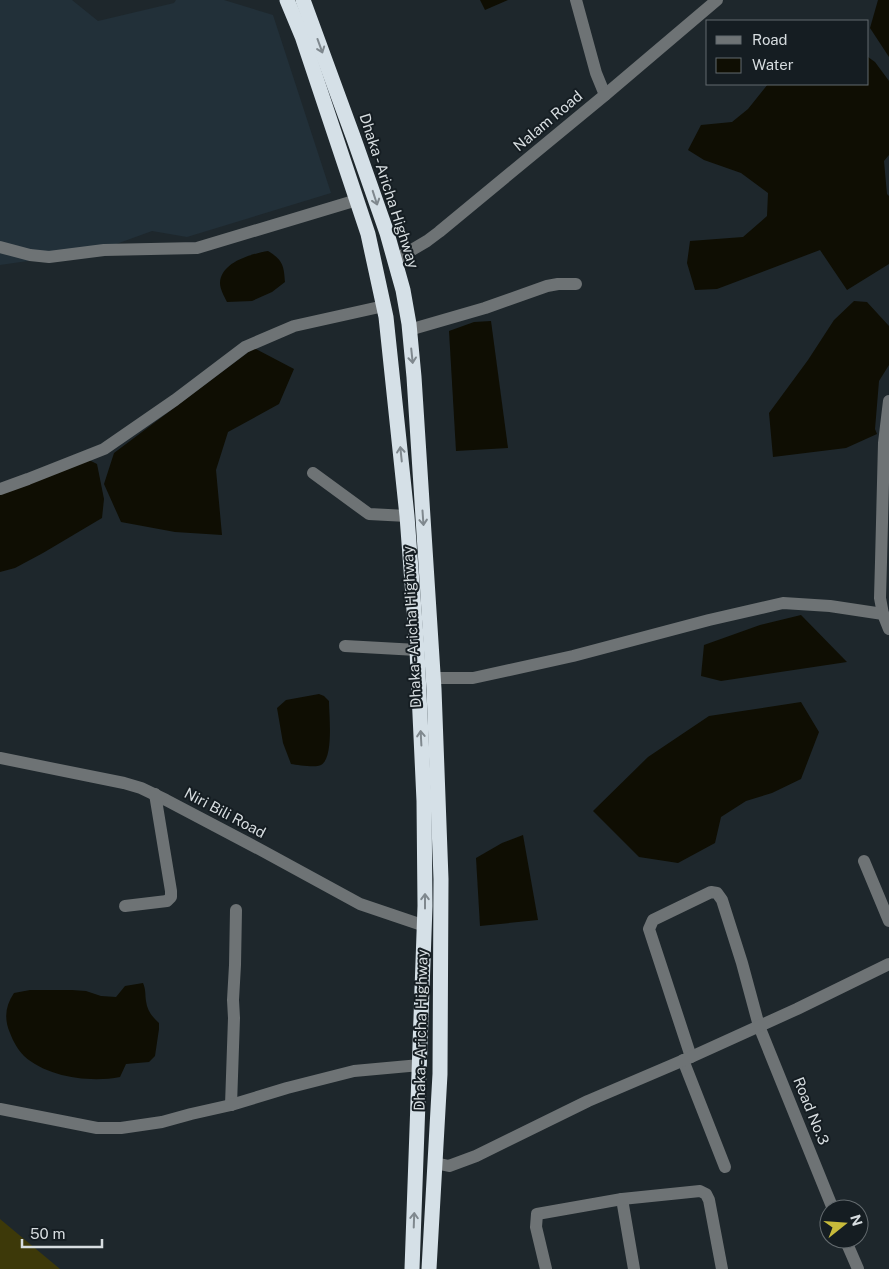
<svg xmlns="http://www.w3.org/2000/svg" width="889" height="1269" viewBox="0 0 889 1269" font-family="'Public Sans',sans-serif">
<style>
.built{fill:#223039}
.green{fill:#3d3909}
.water{fill:#0f0e03}
.lines{fill:none;stroke-linecap:round;stroke-linejoin:round}
.minor{stroke:#6e7375;stroke-width:12}
.highway{stroke:#d5e0e7;stroke-width:15}
.oneway{stroke:#7f888e}
.labels{text-anchor:middle;stroke-width:4;stroke-linejoin:round;paint-order:stroke}
.street-label{font-size:15px;fill:#d7dde0;stroke:#151d22}
</style>
<rect width="100%" height="100%" fill="#1e272c"/>
<polygon class="built" points="0,0 72,0 98,21 174,3 176,0 224,0 273,15 331,193 187,237 152,231 97,251 0,265"/>
<polygon class="green" points="0,1219 60,1269 0,1269"/>
<g class="water">
<polygon points="480,0 508,0 485,10"/>
<polygon points="878,0 889,0 889,57 870,28"/>
<polygon points="868,57 875,62 889,81 889,155 884,161 887,194 889,196 889,264 847,290 820,250 717,289 695,290 687,263 690,241 743,237 767,216 768,193 741,173 704,160 688,150 701,125 732,122 748,109 768,84 868,84"/>
<path d="M 268,251 C 283,260 284,266 285,282 L 272,292 L 252,301 L 227,302 C 224,296 220,289 220,283 C 221,262 251,254 268,251 Z"/>
<polygon points="854,301 867,302 889,326 889,365 879,381 875,429 877,434 846,448 773,457 769,413 808,360 834,320"/>
<polygon points="491,321 508,448 456,451 449,331 474,322"/>
<polygon points="254,348 294,369 279,404 228,432 216,470 222,535 175,532 121,522 104,484 114,453"/>
<polygon points="87,459 97,464 104,499 102,518 43,553 15,568 0,572 0,492"/>
<polygon points="801,615 847,662 721,681 701,676 704,645 760,625"/>
<path d="M 319,694 L 324,696 L 329,701 C 329,714 334,758 321,765 C 316,768 298,765 291,764 L 283,743 L 277,708 L 286,700 Z"/>
<polygon points="801,702 819,732 801,779 772,793 746,801 721,817 715,843 678,863 639,857 593,811 648,757 709,716"/>
<polygon points="523,835 538,920 480,926 476,858 502,843"/>
<path d="M 143,983 C 146,990 145,994 146,1001 C 147,1010 152,1017 159,1023 L 159,1029 L 155,1056 L 149,1062 L 126,1064 L 120,1077 C 90,1083 47,1077 24,1056 C 18,1050 13,1041 10,1033 C 4,1019 5,1006 14,993 L 30,990 L 72,990 L 86,991 L 101,996 L 116,997 L 125,986 Z"/>
</g>
<g class="lines">
<g class="minor">
<polyline points="576,0 596,73 605,95"/>
<polyline points="0,247 30,255 49,257 104,250 197,248 357,200"/>
<polyline points="395,260 427,241 439,232 605,95 717,0"/>
<polyline points="409,330 485,308 547,286 558,284 576,284"/>
<polyline points="313,473 369,514 407,516"/>
<polyline points="0,489 28,479 104,449 175,400 245,347 294,326 384,306"/>
<polyline points="883,614 880,598 881,562 884,443 889,401"/>
<polyline points="345,646 417,650"/>
<polyline points="433,678 473,678 573,656 709,620 783,603 830,606 883,614 889,629"/>
<polyline points="0,758 124,783 141,788 166,800 261,850 360,904 425,926"/>
<polyline points="864,861 889,921"/>
<polyline points="125,906 167,901 171,897 171,891 155,794"/>
<polyline points="691,1057 649,929 653,920 711,892 717,893 722,900 742,963 759,1026 833,1209"/>
<polyline points="683,1060 725,1167"/>
<polyline points="231,1105 234,1018 233,1000 235,965 236,910"/>
<polyline points="0,1109 97,1128 121,1128 162,1122 191,1114 231,1105 287,1088 354,1071 420,1065"/>
<polyline points="435,1163 449,1166 476,1156 588,1101 691,1057 797,1009 889,964"/>
<polyline points="622,1199 634,1269"/>
<polyline points="845,1239 858,1269"/>
<polyline points="546,1269 536,1227 537,1214 622,1199 700,1191 706,1194 709,1200 722,1269"/>
</g>
<g class="highway">
<polyline points="287,0 302,36 368,234 386,317 407,516 417,650 424,801 425,906 412,1269"/>
<polyline points="303,0 354,139 387,233 403,290 409,324 414,377 434,689 441,879 440,1074 429,1269"/>
</g>
</g>
<defs><path id="oneway-shaft" d="M-6 0H5M1.5-3L5.5 0L1.5 3" fill="none" stroke-width="1.6" stroke-linecap="round" stroke-linejoin="round" transform="scale(1.25)"/></defs>
<g class="oneway">
<use href="#oneway-shaft" transform="translate(320 46) rotate(70)"/>
<use href="#oneway-shaft" transform="translate(375 198) rotate(72)"/>
<use href="#oneway-shaft" transform="translate(412 356) rotate(84)"/>
<use href="#oneway-shaft" transform="translate(401 454) rotate(-96)"/>
<use href="#oneway-shaft" transform="translate(423 518) rotate(86)"/>
<use href="#oneway-shaft" transform="translate(421 738) rotate(-93)"/>
<use href="#oneway-shaft" transform="translate(425 901) rotate(-90)"/>
<use href="#oneway-shaft" transform="translate(414 1220) rotate(-88)"/>
</g>
<g class="labels">
<g class="street-label">
<text transform="translate(548 121) rotate(-40)" y="5">Nalam Road</text>
<text transform="translate(389 191) rotate(72)" y="5">Dhaka - Aricha Highway</text>
<text transform="translate(412 627) rotate(-93)" y="5">Dhaka - Aricha Highway</text>
<text transform="translate(225 813) rotate(28)" y="5">Niri Bili Road</text>
<text transform="translate(421 1030) rotate(-89)" y="5">Dhaka - Aricha Highway</text>
<text transform="translate(811 1111) rotate(68)" y="5">Road No.3</text>
</g>
</g>
<rect x="706" y="20" width="162" height="65" fill="#151d22" stroke="#636a6e"/>
<rect x="716" y="36" width="25" height="8" fill="#6e7375" stroke="#636a6e"/>
<text x="752" y="45" font-size="15" fill="#d7dde0">Road</text>
<rect x="716" y="58" width="25" height="15" fill="#0f0e03" stroke="#636a6e"/>
<text x="752" y="70" font-size="15" fill="#d7dde0">Water</text>
<g transform="translate(844 1224) rotate(73)"><circle r="24" fill="#151d22" stroke="#636a6e"/>
<path d="M0-4L9 19L0 12L-9 19Z" fill="#c8bb3b"/>
<text y="-8" font-size="14" font-weight="bold" text-anchor="middle" fill="#d7dde0">N</text>
</g>
<path d="M22 1239v8h80v-8" fill="none" stroke="#d7dde0" stroke-width="2.5"/>
<text x="30" y="1239" font-size="15" fill="#d7dde0" stroke="#151d22" stroke-width="4" paint-order="stroke">50 m</text>
</svg>
